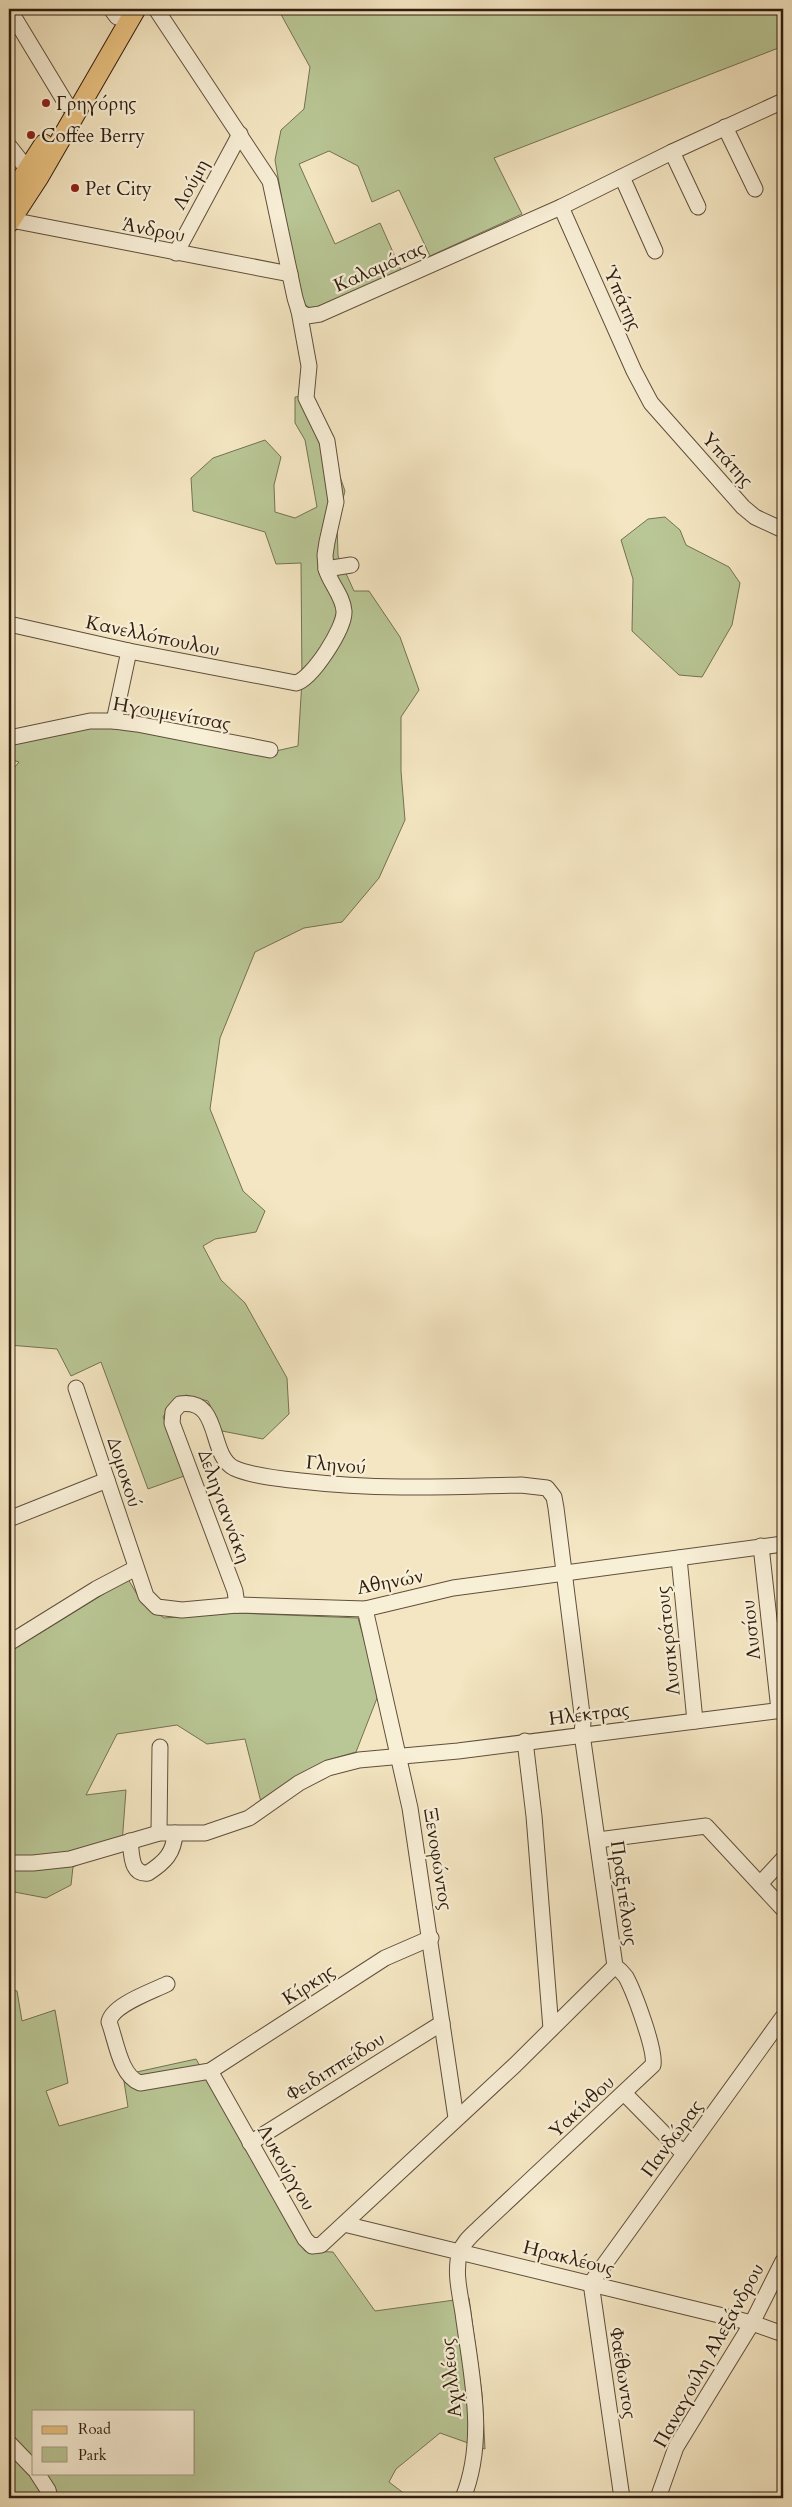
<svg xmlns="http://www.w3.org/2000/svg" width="792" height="2507" viewBox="0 0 792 2507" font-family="Cardo,serif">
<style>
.green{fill:#b9c695;stroke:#747252;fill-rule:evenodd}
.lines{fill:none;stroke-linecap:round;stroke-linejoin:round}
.minor-casing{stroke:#604f3c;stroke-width:17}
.major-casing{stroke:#2f1d0f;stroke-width:21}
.minor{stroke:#f8efd7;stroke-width:15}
.major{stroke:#eac381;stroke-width:19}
.poi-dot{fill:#8f2418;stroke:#f8efd7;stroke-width:2}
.labels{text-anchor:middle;stroke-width:4.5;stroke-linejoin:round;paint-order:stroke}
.poi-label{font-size:19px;fill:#2f1d0f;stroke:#f8efd7;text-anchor:start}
.street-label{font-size:19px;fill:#2f1d0f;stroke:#f8efd7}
</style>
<rect width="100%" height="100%" fill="#f4e6c2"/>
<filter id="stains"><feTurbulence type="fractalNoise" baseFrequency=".004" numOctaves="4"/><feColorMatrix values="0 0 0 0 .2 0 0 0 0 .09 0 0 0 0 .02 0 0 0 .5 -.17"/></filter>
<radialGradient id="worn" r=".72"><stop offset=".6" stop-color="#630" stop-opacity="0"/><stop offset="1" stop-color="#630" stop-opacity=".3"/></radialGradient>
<g class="green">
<polygon points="278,9 783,9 783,54 781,47 494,158 522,214 430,256 399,190 372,202 358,166 329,151 299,164 335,244 380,223 401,270 315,309 308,307 303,302 296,279 275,160 281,130 304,109 310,67"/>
<polygon points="304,396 316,408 345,491 337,522 338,556 354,591 369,591 400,637 419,690 401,717 401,771 405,820 379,878 342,922 304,928 255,952 220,1038 210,1109 243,1191 265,1211 256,1232 215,1239 203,1246 221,1280 245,1303 287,1378 289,1414 263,1439 222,1431 208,1401 186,1395 172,1402 163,1417 187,1475 148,1489 101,1362 71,1376 57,1349 9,1345 9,774 19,762 9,759 9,742 103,725 267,753 298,746 302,680 301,563 276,564 265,532 193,511 191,478 213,458 265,440 281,457 274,485 275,512 295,518 317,507 305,440 295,423 295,397"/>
<polygon points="665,517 680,530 686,545 729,567 740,583 732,625 702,677 679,675 632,631 633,579 621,540 648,519"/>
<polygon points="128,1579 141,1601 164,1618 237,1613 358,1618 379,1693 356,1752 328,1760 296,1776 261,1802 245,1739 207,1744 177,1725 117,1734 86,1795 126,1790 122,1844 73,1867 71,1885 46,1898 9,1891 9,1649 19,1646"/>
<path d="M 9,1989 L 17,1991 L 22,2021 L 55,2010 L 68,2083 L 46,2091 L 59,2126 L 128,2107 L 123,2075 L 196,2059 L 305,2251 L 333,2252 L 375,2311 L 469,2298 L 482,2394 L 485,2449 L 440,2433 L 396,2469 L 389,2482 L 410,2498 L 9,2498 ZM 34,2411 L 194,2411 L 194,2473 L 34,2473 Z"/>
</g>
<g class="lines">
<g class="minor-casing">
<g id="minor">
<polyline points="9,9 67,105"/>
<polyline points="111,9 117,17"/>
<polyline points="156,9 270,181 295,298 299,311 307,316 320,314 561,207 672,152 783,101"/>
<polyline points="725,127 755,189"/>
<polyline points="9,146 28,170"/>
<polyline points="672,152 698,207"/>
<polyline points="622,177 655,251"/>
<polyline points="561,207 634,371 651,403 743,507 755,517 783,530"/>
<polyline points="11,220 290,274"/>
<polyline points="176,253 240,134"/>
<polyline points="299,311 309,366 306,398 327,441 336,502 327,542 325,555 326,569"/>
<path d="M 9,624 L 129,651 L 296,683 C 312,679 345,628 344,611 C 343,596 330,583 326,569 L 351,565"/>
<polyline points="114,721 129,651"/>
<polyline points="9,738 90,721 114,721 137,724 270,750"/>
<polyline points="76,1388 146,1596 157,1607 182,1610 237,1605 365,1609 453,1588 783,1544"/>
<polyline points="9,1519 107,1480"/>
<polyline points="761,1546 779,1710"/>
<polyline points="679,1558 695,1721"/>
<polyline points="365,1609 410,1808 456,2118"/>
<polyline points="9,1643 96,1589 136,1568"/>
<polyline points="525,1741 534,1816 551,2029"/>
<polyline points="159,1833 160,1747"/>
<polyline points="598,1840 706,1826 783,1909"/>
<path d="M 130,1841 C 132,1853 130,1875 148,1873 C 165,1862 174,1853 175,1833"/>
<polyline points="9,1863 33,1863 70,1859 159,1833 205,1833 249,1818 299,1783 328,1768 359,1760 458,1751 783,1710"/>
<polyline points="760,1884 783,1859"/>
<path d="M 167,1984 C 151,1992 112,2005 109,2022 C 116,2040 120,2076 140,2083 L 210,2071 L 385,1958 L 431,1938"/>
<path d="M 210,2071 L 305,2239 L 312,2246 L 321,2245 L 515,2065 L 615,1966 L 582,1734 L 583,1722 L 556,1508 L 554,1497 L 547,1488 L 521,1485 C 446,1487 377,1490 301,1481 C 282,1479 251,1476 234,1468 C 208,1455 222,1398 180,1404 L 173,1412 L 172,1423 L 235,1591 L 237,1605"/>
<polyline points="624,2093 684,2154"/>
<polyline points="250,2143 442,2023"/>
<polyline points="344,2224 752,2323 783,2334"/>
<polyline points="591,2283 783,2017"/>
<polyline points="591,2283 622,2498"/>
<polyline points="9,2443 34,2469"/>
<polyline points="37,2473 48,2490 50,2498"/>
<path d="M 463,2498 C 487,2439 471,2374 463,2313 C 460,2294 454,2271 460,2252 C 463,2242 472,2235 479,2228 L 653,2065 C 656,2050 634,1992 626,1977 C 623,1973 619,1969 615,1966"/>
<polyline points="658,2498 676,2447 752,2323 783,2261"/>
</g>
</g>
<g class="major-casing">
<g id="major">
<polyline points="9,198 44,144"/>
<polyline points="9,223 39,177 136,9"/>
</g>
</g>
<use href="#minor" class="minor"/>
<use href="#major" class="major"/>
</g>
<g class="poi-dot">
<circle cx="46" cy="103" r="5"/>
<circle cx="31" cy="135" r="5"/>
<circle cx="75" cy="188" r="5"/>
</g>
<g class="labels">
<g class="poi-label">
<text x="56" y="110">Γρηγόρης</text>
<text x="41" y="142">Coffee Berry</text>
<text x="85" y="195">Pet City</text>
</g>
<g class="street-label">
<text transform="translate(190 184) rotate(-61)" y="7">Λούμη</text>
<text transform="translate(154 229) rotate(11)" y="7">Άνδρου</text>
<text transform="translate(379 266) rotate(-24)" y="7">Καλαμάτας</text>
<text transform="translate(623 298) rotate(66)" y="7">Ύπάτης</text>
<text transform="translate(728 459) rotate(48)" y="7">Υπάτης</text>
<text transform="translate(153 635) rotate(12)" y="7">Κανελλόπουλου</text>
<text transform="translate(172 713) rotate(10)" y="7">Ηγουμενίτσας</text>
<text transform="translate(336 1464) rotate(5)" y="7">Γληνού</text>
<text transform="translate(125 1472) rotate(72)" y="7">Δομοκού</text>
<text transform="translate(225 1506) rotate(70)" y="7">Δεληγιαννάκη</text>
<text transform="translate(390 1581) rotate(-11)" y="7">Αθηνών</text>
<text transform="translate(750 1630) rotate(-96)" y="7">Λυσίου</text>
<text transform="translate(667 1641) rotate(-96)" y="7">Λυσικράτους</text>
<text transform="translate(589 1713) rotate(-7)" y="7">Ηλέκτρας</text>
<text transform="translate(439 1859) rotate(81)" y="7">Ξενοφώντος</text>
<text transform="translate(625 1893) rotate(82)" y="7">Πραξιτέλους</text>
<text transform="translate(308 1984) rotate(-33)" y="7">Κίρκης</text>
<text transform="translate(335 2066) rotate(-32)" y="7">Φειδιππείδου</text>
<text transform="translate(581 2106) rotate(-43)" y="7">Υακίνθου</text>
<text transform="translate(671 2138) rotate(-54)" y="7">Πανδώρας</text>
<text transform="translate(287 2167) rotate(60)" y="7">Λυκούργου</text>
<text transform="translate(569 2257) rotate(14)" y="7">Ηρακλέους</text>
<text transform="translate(708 2355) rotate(-61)" y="7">Παναγούλη Αλεξάνδρου</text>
<text transform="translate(624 2373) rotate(81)" y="7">Φαέθωντος</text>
<text transform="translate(450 2378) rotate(-96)" y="7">Αχιλλέως</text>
</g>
</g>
<rect width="792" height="2507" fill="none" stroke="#f4e6c2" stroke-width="30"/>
<rect x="10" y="10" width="772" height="2487" fill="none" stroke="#2f1d0f" stroke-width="2.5"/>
<rect x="15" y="15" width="762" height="2477" fill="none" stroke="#2f1d0f"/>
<rect x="32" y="2410" width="162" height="65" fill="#f8efd7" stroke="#a89b87"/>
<rect x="42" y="2426" width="25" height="8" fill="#eac381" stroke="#a89b87"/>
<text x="78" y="2434" font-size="15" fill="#2f1d0f">Road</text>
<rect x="42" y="2447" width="25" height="15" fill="#b9c695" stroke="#a89b87"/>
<text x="78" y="2460" font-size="15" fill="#2f1d0f">Park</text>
<rect width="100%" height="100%" filter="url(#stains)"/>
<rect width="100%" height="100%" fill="url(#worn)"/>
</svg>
